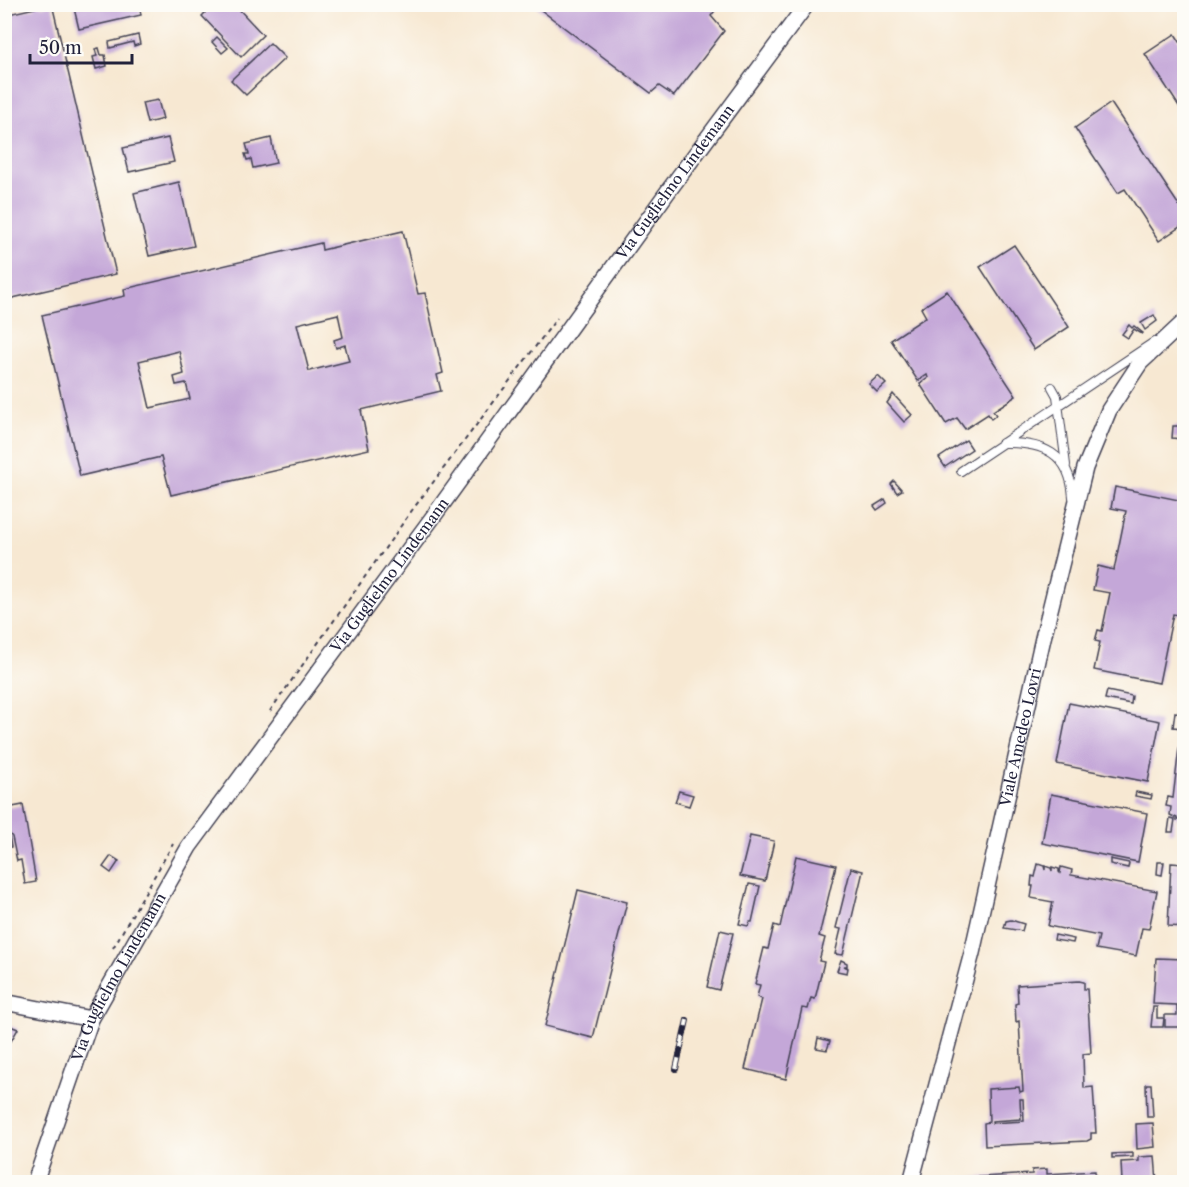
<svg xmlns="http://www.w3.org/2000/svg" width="1189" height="1187" viewBox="0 0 1189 1187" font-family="'Libre Caslon Text',serif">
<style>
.building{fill:#c4a7d8;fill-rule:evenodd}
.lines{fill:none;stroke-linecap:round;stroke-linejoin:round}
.service-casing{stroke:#424052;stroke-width:10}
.minor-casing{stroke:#424052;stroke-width:18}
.path{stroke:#424052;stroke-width:2;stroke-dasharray:4.5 4.5;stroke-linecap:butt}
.service{stroke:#fff;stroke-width:8}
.minor{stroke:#fff;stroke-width:15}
.rail-casing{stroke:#22223b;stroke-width:6}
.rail{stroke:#fdfcf7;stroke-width:4;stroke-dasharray:11;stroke-linecap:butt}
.labels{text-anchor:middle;stroke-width:4.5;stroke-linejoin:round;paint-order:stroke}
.street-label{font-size:15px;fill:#22223b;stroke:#fdfcf7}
</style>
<rect width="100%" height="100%" fill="#fdfcf7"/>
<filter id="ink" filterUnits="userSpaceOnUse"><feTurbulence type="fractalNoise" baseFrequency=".0167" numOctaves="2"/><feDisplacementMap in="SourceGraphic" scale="12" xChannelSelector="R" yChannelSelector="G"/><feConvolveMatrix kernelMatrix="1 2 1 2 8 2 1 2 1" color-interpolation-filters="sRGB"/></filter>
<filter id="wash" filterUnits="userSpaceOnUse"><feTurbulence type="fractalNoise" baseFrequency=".008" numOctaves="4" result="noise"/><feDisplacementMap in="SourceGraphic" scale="24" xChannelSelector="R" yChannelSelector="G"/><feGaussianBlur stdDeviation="1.35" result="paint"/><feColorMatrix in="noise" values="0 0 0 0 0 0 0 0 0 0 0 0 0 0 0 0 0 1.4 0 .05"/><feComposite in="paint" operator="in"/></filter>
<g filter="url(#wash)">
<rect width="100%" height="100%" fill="#f7e8d2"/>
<g id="blocks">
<g class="building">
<polygon points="34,4 40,4 41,7 52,4 116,274 4,300 4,15 35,8"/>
<polygon points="73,4 139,4 141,15 79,29"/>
<polygon points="214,4 234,4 263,35 241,57 202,16"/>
<polygon points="533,4 712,4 717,8 711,16 724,31 674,96 659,86 651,93"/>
<polygon points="1175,34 1184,48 1184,114 1145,54"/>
<polygon points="138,35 140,44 134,46 133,42 110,48 109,42"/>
<polygon points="217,37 228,48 222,53 212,42"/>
<polygon points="270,43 285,58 246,95 231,80"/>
<polygon points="99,48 101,55 105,55 107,66 96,69 93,57 97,56 95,49"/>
<polygon points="158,100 163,119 147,123 142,103"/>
<polygon points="1111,103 1184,213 1184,224 1159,241 1125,189 1118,193 1075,128"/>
<polygon points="168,138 174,162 129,172 123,148"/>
<polygon points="271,138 276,163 253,168 251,159 247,160 245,154 249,154 246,144"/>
<polygon points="179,182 194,246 149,256 134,193"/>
<path d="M 403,231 L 418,294 L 425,293 L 443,373 L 437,375 L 441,391 L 361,410 L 369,449 L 171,495 L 161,457 L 80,476 L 42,315 L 125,296 L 124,289 L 321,243 L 322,250 ZM 338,314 L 343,337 L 334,340 L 336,348 L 345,345 L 349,361 L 309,371 L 297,324 ZM 179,351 L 184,374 L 174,377 L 176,385 L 186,383 L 190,399 L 150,408 L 139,361 Z"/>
<polygon points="1014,245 1069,327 1034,350 980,267"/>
<polygon points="947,291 1016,396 993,411 996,415 991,419 988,414 965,429 957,418 946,424 920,384 928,378 927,375 918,381 891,340 926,317 921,308"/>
<polygon points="1154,315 1157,321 1145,330 1141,323"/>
<polygon points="1129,325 1132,328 1134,326 1143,333 1142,334 1134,329 1128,338 1122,334"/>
<polygon points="878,376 886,384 877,392 869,384"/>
<polygon points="893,394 912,415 904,422 887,403"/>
<polygon points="1173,426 1182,426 1181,439 1172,438"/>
<polygon points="966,440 972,449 945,467 939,458"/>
<polygon points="894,481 902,490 897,493 891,484"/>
<polygon points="1115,487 1184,501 1184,616 1173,614 1159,683 1094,670 1100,642 1095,641 1098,630 1102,631 1110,593 1093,590 1098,566 1114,570 1126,511 1111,508"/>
<polygon points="885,499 887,503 877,510 874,506"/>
<polygon points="1107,691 1132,696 1131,704 1105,699"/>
<polygon points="1069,703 1160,721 1148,782 1057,764"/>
<polygon points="1175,712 1184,714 1182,728 1173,727"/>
<polygon points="1183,744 1184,744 1184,820 1177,820 1177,818 1170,815 1171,807 1166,806 1168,797 1173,798 1179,748 1183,748"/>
<polygon points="679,791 693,795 689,806 675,802"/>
<polygon points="1136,792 1152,795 1151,799 1135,796"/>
<polygon points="1051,794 1147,813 1138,862 1042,843"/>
<polygon points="23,805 36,882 25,884 21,860 17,861 12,837 10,834 5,835 5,822 9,821 7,808"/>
<polygon points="1170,818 1175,819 1173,832 1168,832"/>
<polygon points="9,836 11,847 4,849 4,838"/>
<polygon points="750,836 774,841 765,881 740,876"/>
<polygon points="111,856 119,861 111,873 103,867"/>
<polygon points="796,856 836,865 819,936 825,938 819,961 824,962 815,999 811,998 808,1009 802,1008 786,1079 745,1069 762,999 757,997 760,985 755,984 764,948 768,949 774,925 780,927"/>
<polygon points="1110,859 1129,863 1128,868 1110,864"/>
<polygon points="1158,862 1164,862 1162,875 1157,874"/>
<polygon points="1171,863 1184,864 1184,927 1168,926"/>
<polygon points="1038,864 1044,866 1045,870 1045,866 1051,868 1052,871 1052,867 1059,869 1059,872 1060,873 1061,867 1072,870 1071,875 1157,891 1149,929 1142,928 1136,956 1096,949 1099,936 1048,926 1053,902 1031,898 1033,886 1031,886 1032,876 1035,877"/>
<polygon points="851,868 863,871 843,955 835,954 841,929 836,928"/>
<polygon points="749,884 760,886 752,922 750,922 748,926 739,924"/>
<polygon points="578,890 627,902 593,1038 545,1026"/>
<polygon points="1011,920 1024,924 1022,931 1004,928 1006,921"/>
<polygon points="720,930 733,933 719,990 707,987"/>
<polygon points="1055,935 1074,939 1073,943 1054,940"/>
<polygon points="1156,958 1184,959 1184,1027 1165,1027 1165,1015 1177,1015 1177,1005 1153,1004"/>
<polygon points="841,960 847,963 847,966 844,966 848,968 847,973 837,971"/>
<path d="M 1079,981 L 1084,982 L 1084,989 L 1087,989 L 1091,1053 L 1083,1054 L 1084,1088 L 1093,1087 L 1096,1133 L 1091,1133 L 1091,1139 L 1087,1141 L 985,1146 L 984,1123 L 989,1122 L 988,1089 L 1019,1087 L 1020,1092 L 1023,1091 L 1019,1021 L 1016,1022 L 1015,1004 L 1018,1003 L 1017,985 ZM 1020,1099 L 1023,1099 L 1024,1121 L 992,1123 L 992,1121 L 1021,1119 Z"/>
<polygon points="1153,1007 1157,1007 1157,1018 1164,1018 1163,1027 1151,1027"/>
<polygon points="10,1026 18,1029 11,1041 4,1038"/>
<polygon points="818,1038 830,1041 827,1050 816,1048"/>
<polygon points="1146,1084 1151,1084 1153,1117 1147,1117"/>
<polygon points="1153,1123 1155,1147 1137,1149 1136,1124"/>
<polygon points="1133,1153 1133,1157 1112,1158 1112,1154"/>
<polygon points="1155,1156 1157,1182 1122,1182 1121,1162 1139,1161 1139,1157"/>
<polygon points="1047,1169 1047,1174 1095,1171 1096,1182 963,1182 963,1178 1032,1174 1032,1170"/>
</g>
</g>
</g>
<g filter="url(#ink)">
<use href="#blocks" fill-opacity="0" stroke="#424052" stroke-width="1.5"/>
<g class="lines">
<g class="service-casing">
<g id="service">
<polyline points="1052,387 1057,396 1066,465"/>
<path d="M 1003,443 C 1043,442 1070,453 1073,497"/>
<polyline points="961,471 1154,342"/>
</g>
</g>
<g class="minor-casing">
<g id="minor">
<polyline points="4,1002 91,1019"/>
<path id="s1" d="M 35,1182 L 91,1019 L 189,847 L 433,517 L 669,190 L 807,4"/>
<path id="s2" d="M 911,1182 L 972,953 L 1043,638 L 1085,468 L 1109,410 L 1140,363 L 1184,322"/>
</g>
</g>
<g class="path">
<polyline points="270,711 410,513 557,318"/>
<polyline points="113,948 173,844"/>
</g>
<use href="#service" class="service"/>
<use href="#minor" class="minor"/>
<g class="rail-casing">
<polyline id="rail" points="676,1069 687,1020"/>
</g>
<use href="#rail" class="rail"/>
</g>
</g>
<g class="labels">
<g class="street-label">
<text dy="5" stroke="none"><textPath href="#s1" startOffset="1194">Via Guglielmo Lindemann</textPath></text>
<text dy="5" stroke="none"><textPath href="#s1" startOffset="708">Via Guglielmo Lindemann</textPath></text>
<text dy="5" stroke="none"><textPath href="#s2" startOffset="458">Viale Amedeo Lovri</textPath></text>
<text dy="5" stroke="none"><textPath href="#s1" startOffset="222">Via Guglielmo Lindemann</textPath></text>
</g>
</g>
<rect width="1189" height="1187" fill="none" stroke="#fdfcf7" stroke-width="24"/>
<path d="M30 54v9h102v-9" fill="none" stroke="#22223b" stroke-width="3"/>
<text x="39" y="54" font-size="18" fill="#22223b" stroke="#fdfcf7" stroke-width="4.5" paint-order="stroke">50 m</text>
</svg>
